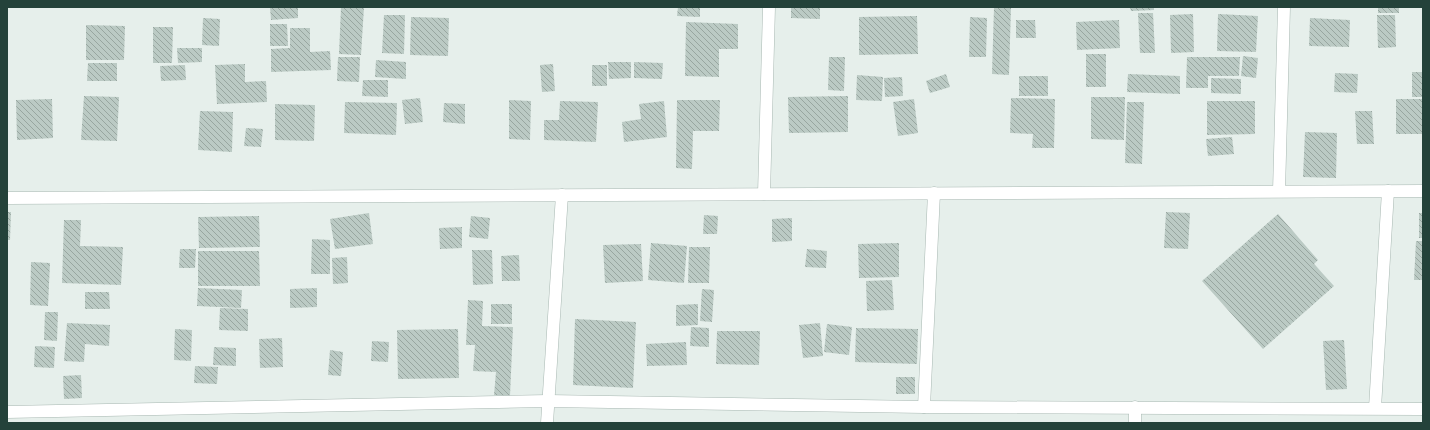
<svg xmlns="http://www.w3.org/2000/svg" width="1430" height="430" viewBox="0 0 1430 430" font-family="'PT Sans Narrow',sans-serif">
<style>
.building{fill:url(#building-back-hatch)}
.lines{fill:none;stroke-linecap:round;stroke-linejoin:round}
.minor-casing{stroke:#a8b8b2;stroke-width:13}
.minor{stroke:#fff;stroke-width:12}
</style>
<defs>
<pattern id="building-back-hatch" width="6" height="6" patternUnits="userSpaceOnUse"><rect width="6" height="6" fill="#bbcac4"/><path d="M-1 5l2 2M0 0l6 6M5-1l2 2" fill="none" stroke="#98a6a0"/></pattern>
</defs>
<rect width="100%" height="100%" fill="#e6efeb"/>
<g class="building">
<polygon points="270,7 298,7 298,18 271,20"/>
<polygon points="341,7 364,7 361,55 339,54"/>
<polygon points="678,7 700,7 700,17 677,16"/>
<polygon points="791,7 820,7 820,19 791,18"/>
<polygon points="994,7 1011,7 1009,75 992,74"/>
<polygon points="1130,7 1154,7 1154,10 1131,11"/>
<rect x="1378" y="7" width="21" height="6"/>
<polygon points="1138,13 1153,13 1155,53 1140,53"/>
<polygon points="1193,14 1194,52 1171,53 1170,15"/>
<polygon points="1218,14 1258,16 1256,52 1217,51"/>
<polygon points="384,15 405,15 404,54 382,53"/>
<polygon points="1377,15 1395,15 1396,47 1378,48"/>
<polygon points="917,16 918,54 859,55 859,17"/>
<polygon points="411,17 449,18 448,56 410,55"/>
<polygon points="970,17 987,18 986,57 969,57"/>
<polygon points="203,18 220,19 219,46 202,45"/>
<polygon points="1310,18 1350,20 1349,47 1309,46"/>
<polygon points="1016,20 1035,20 1036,38 1016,38"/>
<polygon points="1119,20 1120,48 1077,50 1076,22"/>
<polygon points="686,22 738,24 738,49 719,49 719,77 685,76"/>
<polygon points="270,24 287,24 288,46 270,46"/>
<polygon points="86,25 125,26 124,60 86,60"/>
<polygon points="153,27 173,27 172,63 153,63"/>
<polygon points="290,28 310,28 310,52 330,51 331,70 271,72 271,49 290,48"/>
<polygon points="177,48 202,48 202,62 178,63"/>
<rect x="1086" y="54" width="20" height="33"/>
<polygon points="1243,56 1258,58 1256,78 1241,76"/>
<polygon points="338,57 360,57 359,82 337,81"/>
<polygon points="829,57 845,57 844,91 828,90"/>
<polygon points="1187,57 1240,57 1239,76 1208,76 1208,88 1186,88"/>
<polygon points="376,60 406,62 406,79 375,77"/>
<polygon points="608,62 631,62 631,78 609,79"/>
<polygon points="634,62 663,63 662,79 634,78"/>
<polygon points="88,63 117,63 117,81 87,81"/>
<polygon points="245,64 245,82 266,81 267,102 217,104 215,65"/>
<polygon points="553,64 555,91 542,92 540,65"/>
<polygon points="185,65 186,80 161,81 160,66"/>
<rect x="592" y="65" width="15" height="21"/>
<rect x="1412" y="72" width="11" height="25"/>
<polygon points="1335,73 1358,74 1357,93 1334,92"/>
<polygon points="946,74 950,87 930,93 926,81"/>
<polygon points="1128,74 1180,76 1180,94 1127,92"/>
<polygon points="857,75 883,77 882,101 856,100"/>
<rect x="1019" y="76" width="29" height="20"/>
<polygon points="902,77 903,96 885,97 884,78"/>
<polygon points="1211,78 1241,79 1241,94 1211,93"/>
<polygon points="363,80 388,80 388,97 362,96"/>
<polygon points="84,96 119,97 117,141 81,140"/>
<polygon points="848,96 848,132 789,133 788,97"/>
<polygon points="1091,97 1125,97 1124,140 1091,139"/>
<polygon points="420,98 423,122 405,124 402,100"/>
<polygon points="1011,98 1055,99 1054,148 1032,148 1033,134 1010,133"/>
<polygon points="52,99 53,138 17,140 16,100"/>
<polygon points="914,99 918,133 898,136 893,102"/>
<rect x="1396" y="99" width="27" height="35"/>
<polygon points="509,100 531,101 530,140 509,139"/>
<polygon points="677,100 720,100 719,131 693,131 692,169 676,168"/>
<polygon points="560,101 598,102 596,142 544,140 544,120 559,120"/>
<polygon points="664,101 667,137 624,142 622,122 641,119 639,104"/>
<polygon points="1207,101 1255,101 1255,134 1207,135"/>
<polygon points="345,102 397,103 396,135 344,133"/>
<polygon points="1127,102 1144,102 1142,164 1125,163"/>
<polygon points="444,103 465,104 465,124 443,122"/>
<polygon points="275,104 315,105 314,141 275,140"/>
<polygon points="200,111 233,112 232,152 198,150"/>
<polygon points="1355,111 1372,111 1374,144 1357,144"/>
<polygon points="246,128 263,129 261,147 244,146"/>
<polygon points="1305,132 1337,133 1336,178 1303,177"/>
<polygon points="1232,137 1234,154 1208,156 1206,139"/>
<polygon points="7,212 11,212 10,240 7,240"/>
<polygon points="1166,212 1190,213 1188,249 1164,248"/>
<polygon points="369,213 373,244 335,249 330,219"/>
<rect x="1419" y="213" width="4" height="25"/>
<polygon points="1278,214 1318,260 1314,264 1334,286 1263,349 1202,281"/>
<polygon points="704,215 718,216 717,234 703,234"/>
<polygon points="259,216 260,247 199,248 198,217"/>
<polygon points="471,216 490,218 488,239 469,237"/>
<polygon points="792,218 792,241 772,242 772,219"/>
<polygon points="64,220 81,220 80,246 123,247 121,285 62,283"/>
<polygon points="462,227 462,248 440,249 439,228"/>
<polygon points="312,239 330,240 330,274 311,274"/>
<polygon points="1416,241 1423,241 1423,280 1414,280"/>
<polygon points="651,243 687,246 684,283 648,280"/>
<polygon points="899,243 899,277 859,278 858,244"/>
<polygon points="641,244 643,281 605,283 603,245"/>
<polygon points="689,247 710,247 709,283 688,283"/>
<polygon points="180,249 196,249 195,268 179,268"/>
<polygon points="807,249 827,251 826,268 805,267"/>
<polygon points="472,250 492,250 493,284 473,285"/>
<polygon points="198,251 259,251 260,286 198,286"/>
<polygon points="519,255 520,281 502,281 501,256"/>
<polygon points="347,257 348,283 333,284 332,258"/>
<polygon points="31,262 50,263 48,306 30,305"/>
<polygon points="892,280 894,310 867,311 866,281"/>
<polygon points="198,288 242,290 241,308 197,306"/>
<polygon points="317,288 317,307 290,308 290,289"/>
<polygon points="702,289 714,290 712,322 700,321"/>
<polygon points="85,292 109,292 110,309 85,309"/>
<polygon points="468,300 483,301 482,326 513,327 510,396 494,395 496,372 473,371 475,345 466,345"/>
<rect x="491" y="304" width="21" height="20"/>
<polygon points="698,304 698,325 676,326 676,305"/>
<polygon points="220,308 248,309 248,331 219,330"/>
<polygon points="45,312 58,312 57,341 44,340"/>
<polygon points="575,319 636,322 633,388 573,385"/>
<polygon points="67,323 110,325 109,346 85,344 84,362 64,361"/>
<polygon points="820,323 823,356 803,358 799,325"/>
<polygon points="827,324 852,327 849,355 824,352"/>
<polygon points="691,327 709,328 709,347 690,346"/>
<polygon points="856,328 918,329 917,364 855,362"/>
<polygon points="175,329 192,330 191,361 174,360"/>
<polygon points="458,329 459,378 398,379 397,330"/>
<polygon points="717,331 760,331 759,365 716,364"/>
<polygon points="282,338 283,367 260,368 259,339"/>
<polygon points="1344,340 1347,389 1326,390 1323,341"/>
<polygon points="372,341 389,342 388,362 371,361"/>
<polygon points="686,342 687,365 647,366 646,344"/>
<polygon points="35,346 55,347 54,368 34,367"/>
<polygon points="214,347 236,348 236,366 213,365"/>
<polygon points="330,350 343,352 341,376 328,375"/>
<polygon points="195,366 218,367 217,384 194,383"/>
<polygon points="81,375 82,398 64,399 63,376"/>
<rect x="896" y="377" width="19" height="17"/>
</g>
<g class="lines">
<g class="minor-casing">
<g id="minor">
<polyline points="1279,191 1284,7"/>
<polyline points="764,194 769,7"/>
<polyline points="7,198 1423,191"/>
<polyline points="924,407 934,193"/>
<polyline points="1375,408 1388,191"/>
<polyline points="7,412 548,401 924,407 1423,409"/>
<polyline points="547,423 562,195"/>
<polyline points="1135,423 1135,407"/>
</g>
</g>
<use href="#minor" class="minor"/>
</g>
<rect width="1430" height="430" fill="none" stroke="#24423a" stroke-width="16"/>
</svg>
